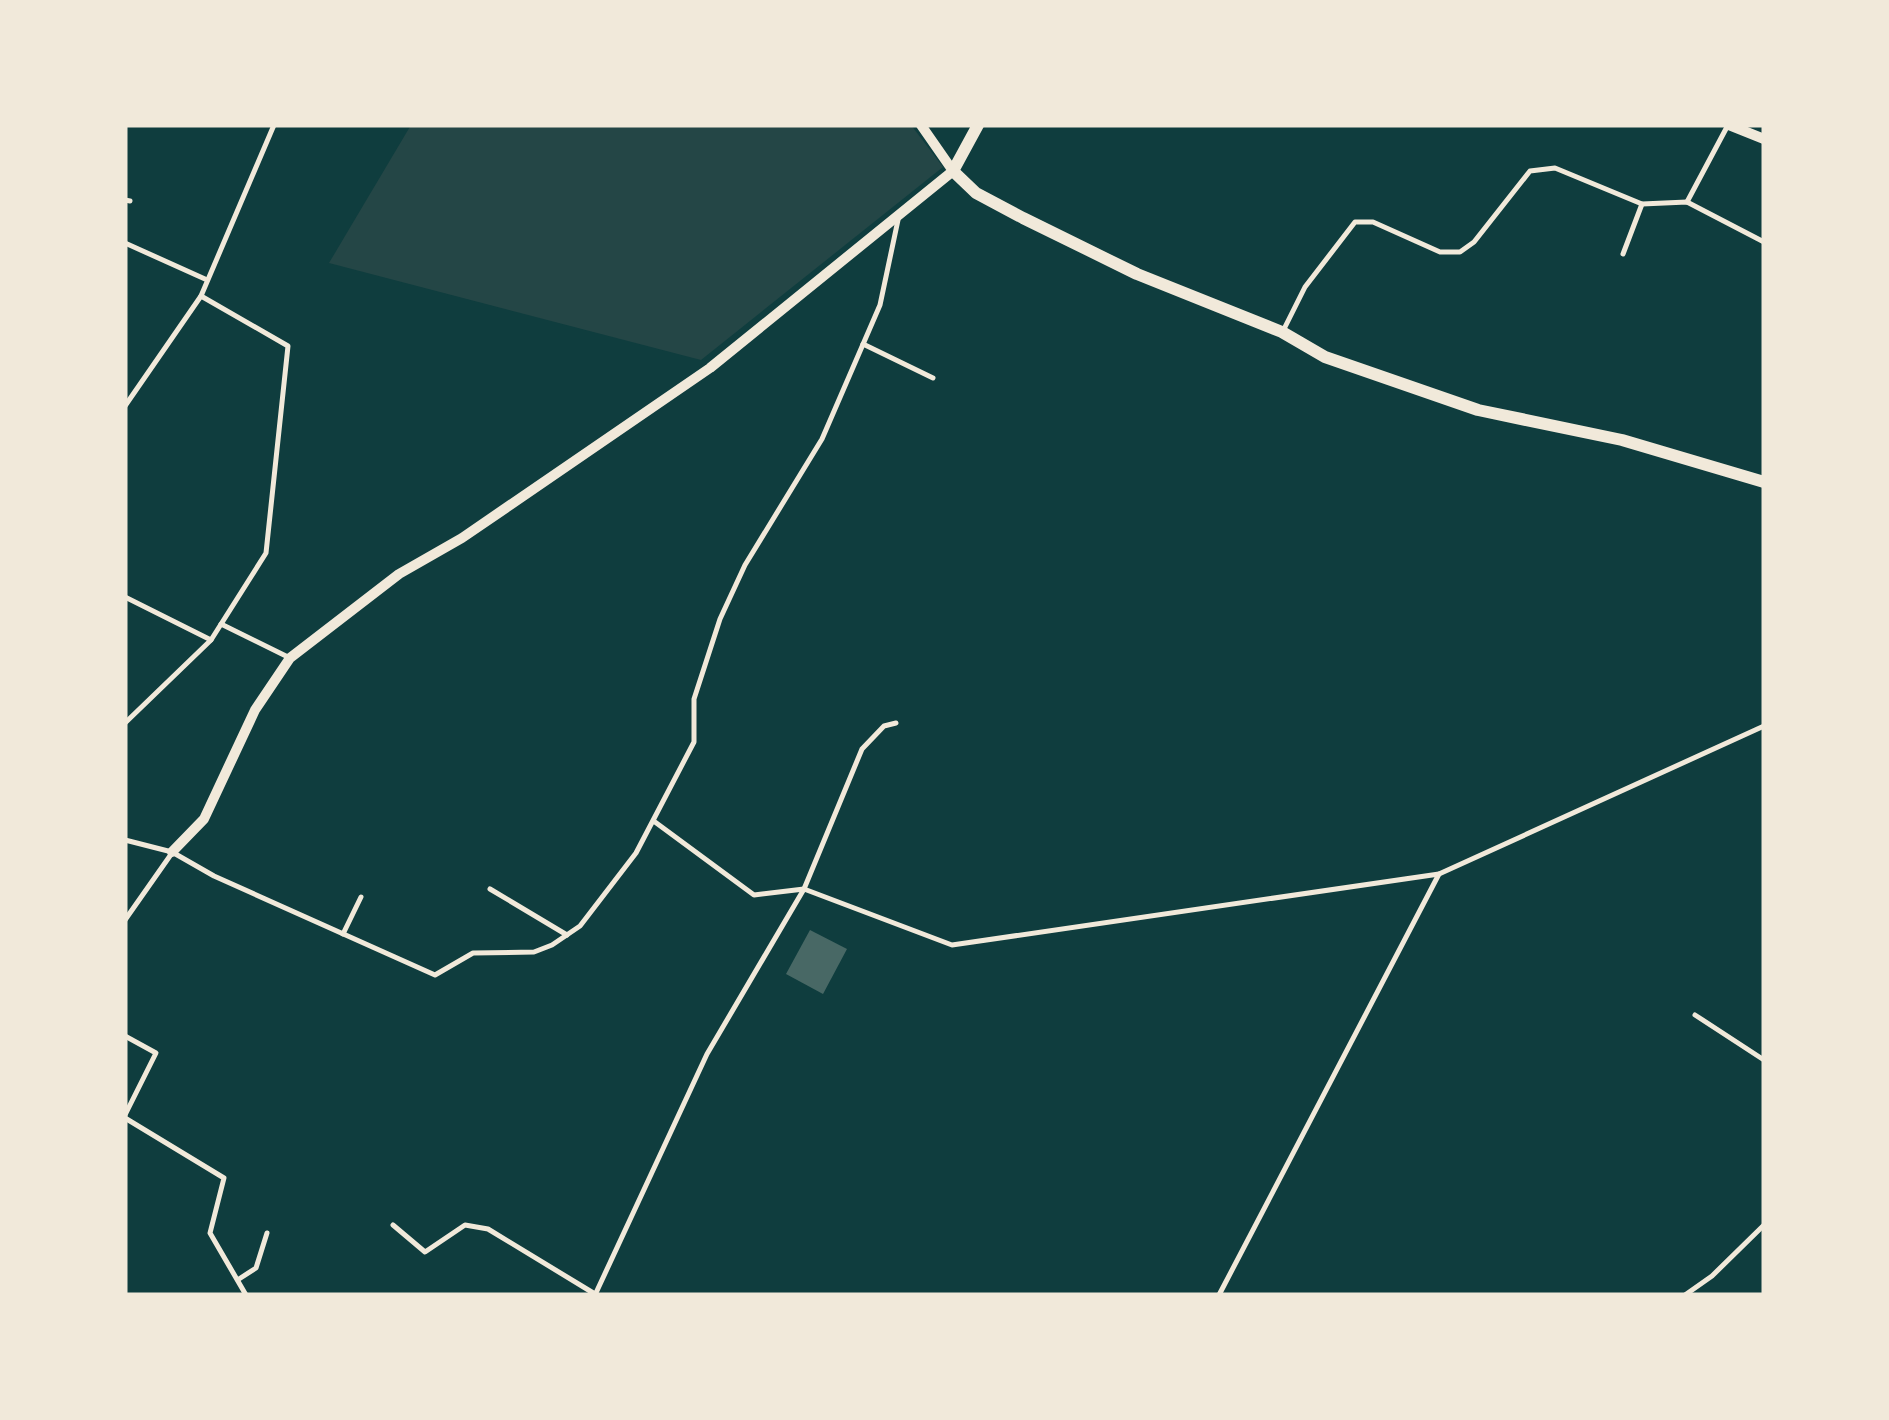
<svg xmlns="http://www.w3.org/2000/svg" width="1889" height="1420" viewBox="0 0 1889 1420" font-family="Ubuntu,sans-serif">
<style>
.green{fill:#244646}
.building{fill:#486865}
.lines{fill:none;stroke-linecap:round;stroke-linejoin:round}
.service{stroke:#f1e9da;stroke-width:5}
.minor{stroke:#f1e9da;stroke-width:10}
.tertiary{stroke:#f1e9da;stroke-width:12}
</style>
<rect width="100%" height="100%" fill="#0f3d3e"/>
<polygon class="green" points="411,125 911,125 943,167 701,360 329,263"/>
<polygon class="building" points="810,930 847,949 823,994 786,974"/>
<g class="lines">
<g class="service">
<polyline points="125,200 130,201"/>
<polyline points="1687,202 1728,125"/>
<polyline points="125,243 205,279"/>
<polyline points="1623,254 1642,204"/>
<polyline points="1283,331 1305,287 1355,222 1373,222 1440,252 1460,252 1474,242 1530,171 1555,168 1642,204 1687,202 1764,242"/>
<polyline points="863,344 933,378"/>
<polyline points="125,406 201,296 274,125"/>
<polyline points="125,597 211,640"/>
<polyline points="221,624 290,658"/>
<polyline points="125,723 211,640 266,553 288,346 201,296"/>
<polyline points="655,822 754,895 804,889 952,945 1439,874 1764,726"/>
<polyline points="125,840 172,852 214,876 435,975 473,953 534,952 552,945 580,926 636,853 694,742 694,699 720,619 745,565 822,439 880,305 898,220"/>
<polyline points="490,889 567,935"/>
<polyline points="125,920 172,853"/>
<polyline points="343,934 361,897"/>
<polyline points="1695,1015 1764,1060"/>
<polyline points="125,1036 156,1053 125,1115"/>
<polyline points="125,1118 224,1178 210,1233 246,1295"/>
<polyline points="393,1225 425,1252 465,1225 488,1229 595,1294"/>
<polyline points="239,1279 256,1268 267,1233"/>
<polyline points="595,1295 707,1054 804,889 862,749 884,726 896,723"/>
<polyline points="1219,1295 1439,874"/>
<polyline points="1685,1295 1712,1276 1764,1225"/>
</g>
<g class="minor">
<polyline points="1729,125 1764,139"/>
<polyline points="172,852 204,819 255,710 290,658 399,574 462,538 710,368 953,171 921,125"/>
</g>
<polyline class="tertiary" points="978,125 953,171 976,193 1023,218 1137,274 1282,332 1325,357 1478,410 1622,440 1764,482"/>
</g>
<rect width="1889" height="1420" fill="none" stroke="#f1e9da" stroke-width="255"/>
</svg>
